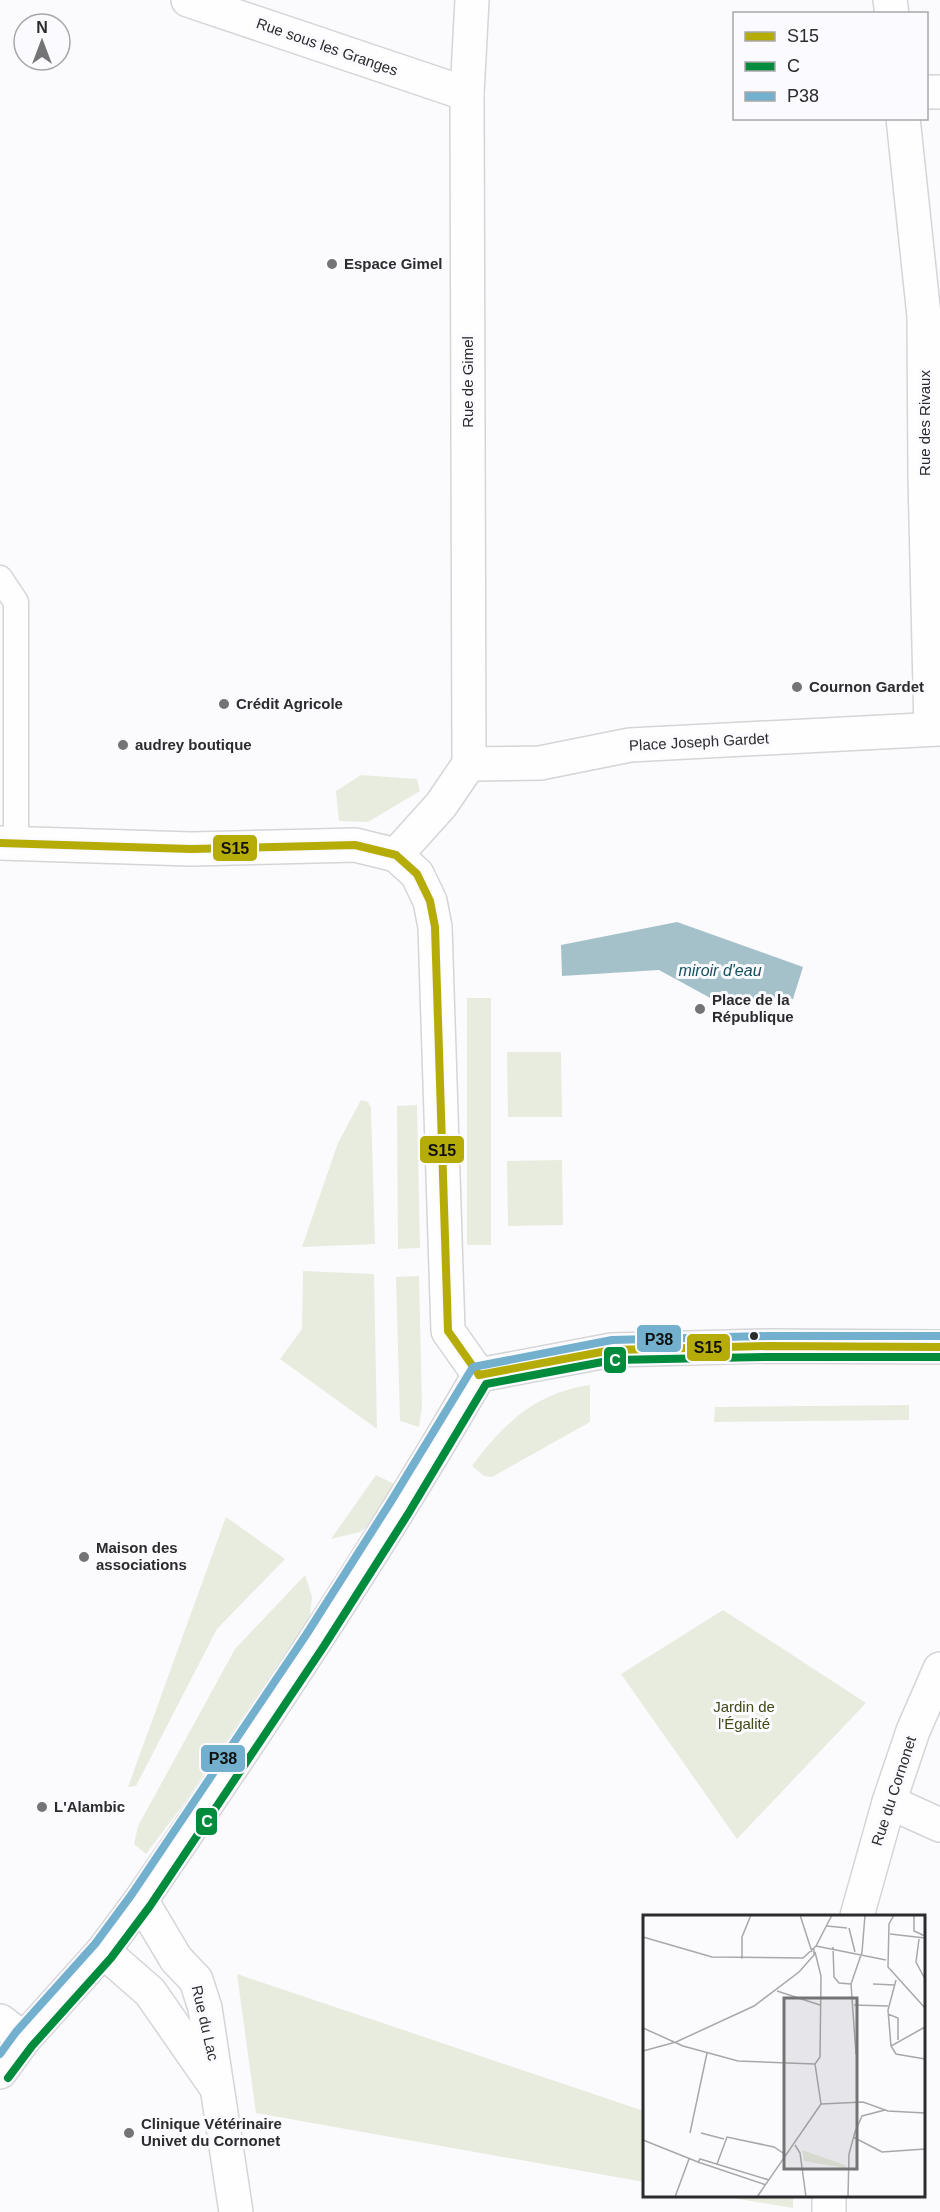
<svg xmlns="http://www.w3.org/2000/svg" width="940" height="2212" viewBox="0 0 940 2212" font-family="Helvetica,sans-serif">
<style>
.green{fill:#e8ecde}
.water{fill:#a4c1ca}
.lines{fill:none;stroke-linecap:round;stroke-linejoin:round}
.service-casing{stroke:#d5d5d8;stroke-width:27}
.pedestrian-casing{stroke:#d5d5d8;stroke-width:36}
.minor-casing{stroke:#d5d5d8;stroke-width:36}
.tertiary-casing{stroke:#d5d5d8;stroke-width:36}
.service{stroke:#fefeff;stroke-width:24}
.pedestrian{stroke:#fefeff;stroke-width:33}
.minor{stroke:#fefeff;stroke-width:33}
.tertiary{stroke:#fefeff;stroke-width:33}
.bus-1-casing{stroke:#fafaff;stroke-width:12}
.bus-2-casing{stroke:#fafaff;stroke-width:12}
.bus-3-casing{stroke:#fafaff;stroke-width:12}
.bus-1{stroke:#b6ac07;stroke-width:8}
.bus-2{stroke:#008c3c;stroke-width:8}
.bus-3{stroke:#72b0cd;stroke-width:8}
.poi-dot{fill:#747477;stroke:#fafaff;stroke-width:2}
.bus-dot{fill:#2c2c2e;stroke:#fafaff;stroke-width:2}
.labels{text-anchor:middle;stroke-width:6;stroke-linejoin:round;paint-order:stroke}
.street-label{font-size:15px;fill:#2c2c2e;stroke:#fafaff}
.poi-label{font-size:15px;font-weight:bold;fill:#2c2c2e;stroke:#fafaff;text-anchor:start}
.park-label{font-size:15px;fill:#404a14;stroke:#fafaff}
.water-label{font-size:16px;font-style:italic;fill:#17505f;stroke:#fafaff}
.inset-road{fill:none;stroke:#a8a8ab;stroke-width:1.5}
.view{fill:#747477;fill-opacity:0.15;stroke:#747477;stroke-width:3}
.inset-edge{fill:none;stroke:#2c2c2e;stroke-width:3}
.line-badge{stroke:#fafaff;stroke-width:2}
.badge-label{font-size:16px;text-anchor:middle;font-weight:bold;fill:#fff}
.pale-badge-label{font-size:16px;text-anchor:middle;font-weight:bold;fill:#111}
</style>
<rect width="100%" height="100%" fill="#fbfbfe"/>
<g class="green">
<polygon points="361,775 417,779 420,791 368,822 339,821 336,791"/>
<rect x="467" y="998" width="24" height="247"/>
<polygon points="507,1052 561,1052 562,1117 508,1117"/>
<polygon points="361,1100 368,1102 371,1108 375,1244 302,1247 338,1143"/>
<polygon points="417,1105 420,1248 398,1249 397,1106"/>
<polygon points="562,1160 563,1225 508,1226 507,1161"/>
<polygon points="303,1271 374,1274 377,1429 280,1359 302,1329"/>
<polygon points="419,1276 422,1407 419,1427 400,1421 396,1277"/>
<path d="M 590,1385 L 590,1422 L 492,1477 L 484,1476 L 472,1466 C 504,1423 535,1393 590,1385 Z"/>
<polygon points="909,1405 909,1420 714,1422 715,1407"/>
<polygon points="376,1475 396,1485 372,1523 360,1532 331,1539"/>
<polygon points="226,1517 285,1559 217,1629 136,1786 128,1787"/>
<polygon points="305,1575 312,1597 310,1617 186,1801 146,1854 134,1844 138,1826 235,1649"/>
<polygon points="723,1610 866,1703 737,1839 621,1674"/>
<polygon points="237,1974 644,2111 644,2182 256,2113"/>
<polygon points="721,2196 793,2196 793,2208"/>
</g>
<polygon class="water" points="677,922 803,967 793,999 714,1000 659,970 562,976 561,945"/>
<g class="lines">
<g class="service-casing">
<polyline id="service" points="0,578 16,602 16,844"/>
</g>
<g class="pedestrian-casing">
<polyline id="pedestrian" points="469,764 540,763 630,745 940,729"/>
</g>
<g class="minor-casing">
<g id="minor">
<polyline points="188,0 467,94"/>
<polyline points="890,0 892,14"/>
<polyline points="926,92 940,92"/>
<polyline points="903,118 924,316 925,477 931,729"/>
<polyline points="396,855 441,805 469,764 467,94 472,0"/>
<polyline points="889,1802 940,1825"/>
<polyline points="141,1900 176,1959 196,1980 205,2008 236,2212"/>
<polyline points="857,1916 889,1802 913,1731 940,1669"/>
<polyline points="103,1951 150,1992 214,2084"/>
<polyline points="0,2021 24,2039"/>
<polyline points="829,2196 829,2212"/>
</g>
</g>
<g class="tertiary-casing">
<g id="tertiary">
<polyline points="0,843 191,849 355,845 396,855 417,874 430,901 435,927 448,1331 479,1375"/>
<path d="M 0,2072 L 24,2039 L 103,1951 L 141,1900 C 259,1728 375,1555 479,1375 L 612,1350 L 767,1346 L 940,1347"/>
</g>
</g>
<use href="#service" class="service"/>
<use href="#pedestrian" class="pedestrian"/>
<use href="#minor" class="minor"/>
<use href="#tertiary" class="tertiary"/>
<g class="bus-1-casing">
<g id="bus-1">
<polyline points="0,843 191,849 355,845 396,855 417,874 430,901 435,927 448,1331 479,1375"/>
<polyline points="479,1375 612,1350 767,1346 940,1347"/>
</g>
</g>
<g class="bus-2-casing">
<polyline id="bus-2" points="8,2078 32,2046 111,1958 150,1906 324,1646 408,1514 486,1384 613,1360 767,1357 940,1357"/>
</g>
<g class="bus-3-casing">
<polyline id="bus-3" points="0,2054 16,2032 95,1944 132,1894 306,1635 390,1503 473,1367 612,1340 767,1336 940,1336"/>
</g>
<use href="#bus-1" class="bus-1"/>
<use href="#bus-2" class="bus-2"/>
<use href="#bus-3" class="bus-3"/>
</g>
<g class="poi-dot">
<circle cx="332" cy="264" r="6"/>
<circle cx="797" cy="687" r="6"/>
<circle cx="224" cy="704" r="6"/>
<circle cx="123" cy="745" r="6"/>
<circle cx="700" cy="1009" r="6"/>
<circle cx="84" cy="1557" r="6"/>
<circle cx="42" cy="1807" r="6"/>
<circle cx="129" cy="2133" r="6"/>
</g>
<circle class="bus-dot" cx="754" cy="1336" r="5"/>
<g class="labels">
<g class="street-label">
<text transform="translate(327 47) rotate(19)" y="5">Rue sous les Granges</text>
<text transform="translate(468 382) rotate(-90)" y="5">Rue de Gimel</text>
<text transform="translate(925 423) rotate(-90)" y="5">Rue des Rivaux</text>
<text transform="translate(699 742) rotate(-3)" y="5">Place Joseph Gardet</text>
<text transform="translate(894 1791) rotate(-72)" y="5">Rue du Cornonet</text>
<text transform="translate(205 2023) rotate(77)" y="5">Rue du Lac</text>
</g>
<g class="poi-label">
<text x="344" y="269">Espace Gimel</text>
<text x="809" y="692">Cournon Gardet</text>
<text x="236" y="709">Crédit Agricole</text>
<text x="135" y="750">audrey boutique</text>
<text x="712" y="1005">Place de la<tspan x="712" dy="17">République</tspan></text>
<text x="96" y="1553">Maison des<tspan x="96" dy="17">associations</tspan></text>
<text x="54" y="1812">L'Alambic</text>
<text x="141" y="2129">Clinique Vétérinaire<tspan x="141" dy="17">Univet du Cornonet</tspan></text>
</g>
<g class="park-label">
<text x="744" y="1712">Jardin de<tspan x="744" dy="17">l'Égalité</tspan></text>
</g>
<g class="water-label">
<text x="720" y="976">miroir d'eau</text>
</g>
</g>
<g transform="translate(643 1915)">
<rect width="282" height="282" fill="#fbfbfe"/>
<path d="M 159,235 L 202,250 L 202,253 L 161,246 Z" fill="#e8ecde"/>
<path class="inset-road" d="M 157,0 L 169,37M 251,0 L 246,9 L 245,52 L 282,93M 271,0 L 271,16 L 282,21M 184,11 L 204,13M 206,13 L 212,37M 247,19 L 282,23M 0,22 L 69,42 L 160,43 L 173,31 L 189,0M 276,24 L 273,47 L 282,64M 173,31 L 243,45M 190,32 L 191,62 L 196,68 L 208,69M 99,44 L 99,22 L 108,0M 230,69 L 252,70M 134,76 L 177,90M 211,90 L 245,91M 245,99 L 255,103 L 255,125M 282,112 L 248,131 L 253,139 L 282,144M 0,113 L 40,131 L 95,146 L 172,149M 248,131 L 245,95 L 253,65M 0,136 L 33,127 L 111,91 L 156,57 L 171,40 L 171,34M 213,139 L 208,69 L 219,37 L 222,0M 172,149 L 177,142 L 178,61 L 172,37M 178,189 L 220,187 L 245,196 L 282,198M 47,218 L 64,138M 58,218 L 81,224M 210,222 L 239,237 L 282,234M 0,225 L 55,247M 152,230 L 157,238 L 163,282M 74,249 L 84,222 L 131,232 L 143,240M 123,270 L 55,247 L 57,244 L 126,265M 32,282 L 46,244M 114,282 L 178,189 L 172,149M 205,282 L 206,239 L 212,217 L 219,201 L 242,195"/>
<path class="view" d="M 141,83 L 214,83 L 214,254 L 141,254 Z"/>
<rect width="282" height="282" class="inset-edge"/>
</g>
<g class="line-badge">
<rect x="212" y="834" width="46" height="28" rx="6" fill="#b6ac07"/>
<rect x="419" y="1135" width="46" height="29" rx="6" fill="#b6ac07"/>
<rect x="636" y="1324" width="46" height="29" rx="6" fill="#72b0cd"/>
<rect x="686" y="1333" width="45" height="29" rx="6" fill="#b6ac07"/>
<rect x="603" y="1346" width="24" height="28" rx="6" fill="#008c3c"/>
<rect x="200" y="1744" width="46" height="29" rx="6" fill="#72b0cd"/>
<rect x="195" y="1807" width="23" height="29" rx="6" fill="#008c3c"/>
</g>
<g class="badge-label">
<text x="615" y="1366">C</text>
<text x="207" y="1827">C</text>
</g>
<g class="pale-badge-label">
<text x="235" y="854">S15</text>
<text x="442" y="1156">S15</text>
<text x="659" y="1345">P38</text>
<text x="708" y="1353">S15</text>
<text x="223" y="1764">P38</text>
</g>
<rect x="733" y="12" width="195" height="108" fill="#fafaff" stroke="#a8a8ab" stroke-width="1.5"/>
<rect x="745" y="32" width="30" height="9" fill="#b6ac07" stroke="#a8a8ab" stroke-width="1.5"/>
<text x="787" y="42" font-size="18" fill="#2c2c2e">S15</text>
<rect x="745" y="62" width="30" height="9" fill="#008c3c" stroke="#a8a8ab" stroke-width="1.5"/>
<text x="787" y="72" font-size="18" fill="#2c2c2e">C</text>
<rect x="745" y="92" width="30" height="9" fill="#72b0cd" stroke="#a8a8ab" stroke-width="1.5"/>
<text x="787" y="102" font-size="18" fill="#2c2c2e">P38</text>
<g transform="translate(42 42)"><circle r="28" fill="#fafaff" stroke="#a8a8ab" stroke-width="1.5"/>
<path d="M0-4.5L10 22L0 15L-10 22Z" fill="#747477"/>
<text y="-9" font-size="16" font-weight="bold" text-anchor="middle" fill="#2c2c2e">N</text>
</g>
</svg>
